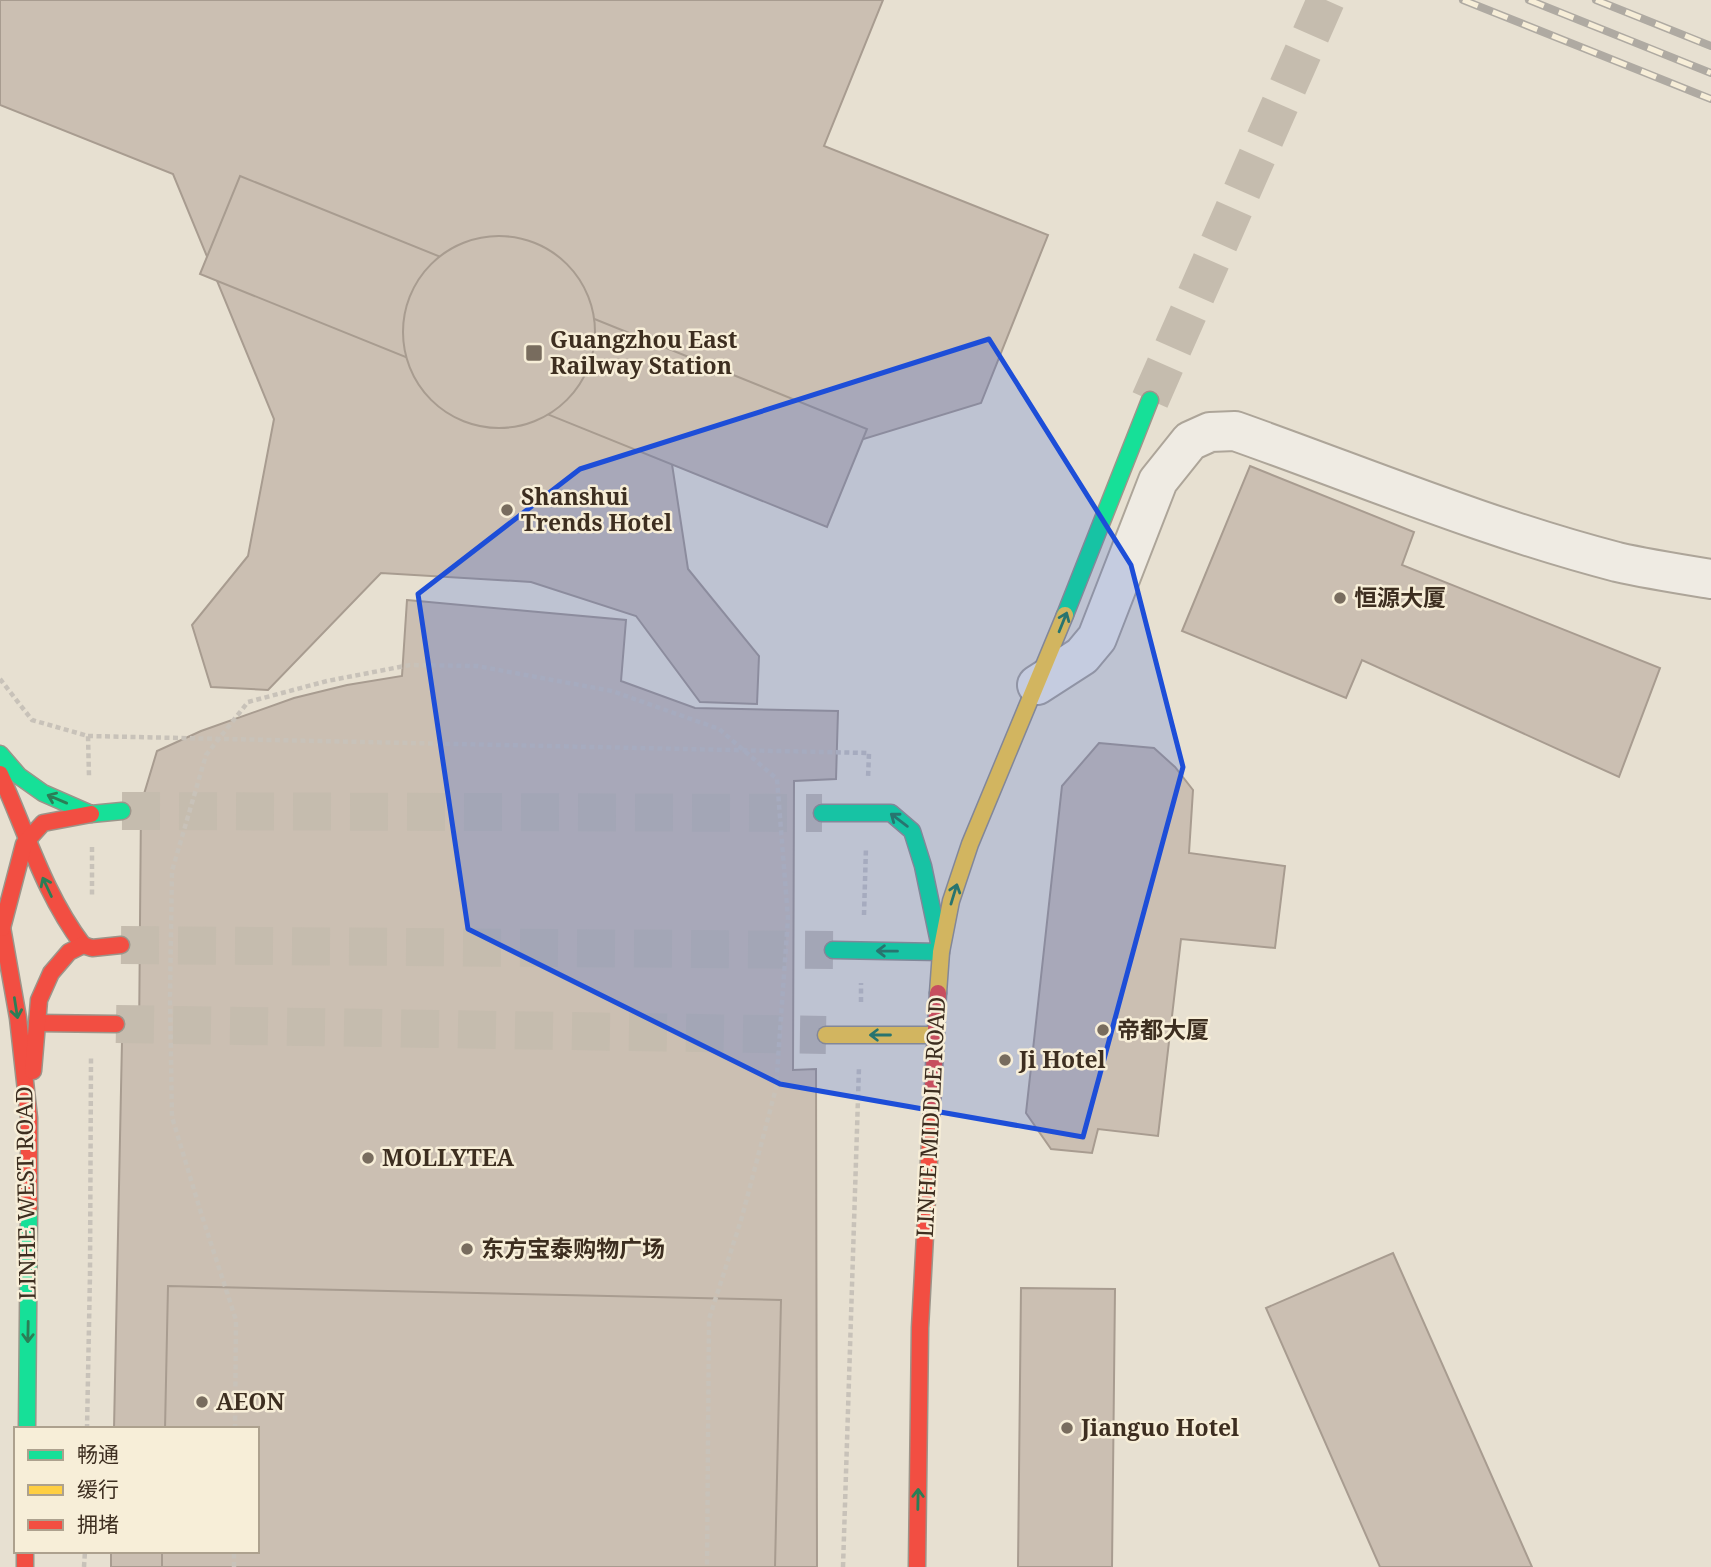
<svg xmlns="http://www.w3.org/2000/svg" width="1711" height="1567" viewBox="0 0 1711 1567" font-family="'Noto Serif','Noto Sans SC',serif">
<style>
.building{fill:#cbbfb2;stroke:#a89c90;stroke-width:2}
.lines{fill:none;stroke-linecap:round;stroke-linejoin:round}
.secondary-tunnel{stroke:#c5bcae;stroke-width:38;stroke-dasharray:38 19;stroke-linecap:butt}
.primary-tunnel{stroke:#c5bcae;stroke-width:38;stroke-dasharray:38 19;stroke-linecap:butt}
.street-casing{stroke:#ada599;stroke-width:42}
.fast-casing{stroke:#9c958a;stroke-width:19}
.slow-casing{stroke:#9c958a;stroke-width:19}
.jam-casing{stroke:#9c958a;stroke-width:19}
.path{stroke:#c8c2b9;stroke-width:4.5;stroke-dasharray:5 3.5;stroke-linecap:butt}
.street{stroke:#efebe3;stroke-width:38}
.fast{stroke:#16e098;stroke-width:16}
.slow{stroke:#ffcf43;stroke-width:16}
.jam{stroke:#f24e42;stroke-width:16}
.rail-casing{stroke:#afaaa2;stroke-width:8}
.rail{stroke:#f7eed8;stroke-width:5;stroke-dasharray:16;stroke-linecap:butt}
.oneway{stroke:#2b7e56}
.marked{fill:#1d4ed8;fill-opacity:0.2;stroke:#1d4ed8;stroke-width:5;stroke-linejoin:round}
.poi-dot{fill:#786c5e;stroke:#f7eed8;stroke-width:2.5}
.labels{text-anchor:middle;stroke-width:5;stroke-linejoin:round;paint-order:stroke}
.poi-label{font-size:23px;font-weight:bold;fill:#3d2e20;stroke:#f7eed8;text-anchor:start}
.street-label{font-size:23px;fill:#3d2e20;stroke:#f7eed8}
</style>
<rect width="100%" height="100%" fill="#e7e0d1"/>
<g class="building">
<polygon points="0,0 883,0 824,146 1048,235 981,403 854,442 749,402 668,438 688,569 759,656 757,704 700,702 636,616 531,582 381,573 268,690 211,687 192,625 248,556 274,419 173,174 0,105"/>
<polygon points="240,176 867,429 827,527 200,274"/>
<circle cx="499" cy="332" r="96"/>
<polygon points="1250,466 1414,532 1402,565 1660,668 1619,777 1362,660 1346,698 1182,631"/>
<polygon points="407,600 626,620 621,681 695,708 838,711 836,779 794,781 793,1070 816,1069 817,1567 111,1567 111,1551 257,1551 257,1429 114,1429 122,1041 139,1041 141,804 157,751 201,731 294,698 347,685 402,676"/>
<polygon points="1099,743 1154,748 1175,767 1193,790 1189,853 1285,866 1275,948 1181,939 1158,1136 1098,1129 1092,1153 1051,1149 1026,1113 1062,786"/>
<polygon points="1393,1253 1532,1567 1380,1567 1266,1308"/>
<polygon points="168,1286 781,1300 775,1567 162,1567 162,1551 257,1551 257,1429 165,1429"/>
<polygon points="1021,1288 1115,1289 1112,1567 1018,1567"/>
</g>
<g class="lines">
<g class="secondary-tunnel">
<polyline points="122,811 822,813"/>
<polyline points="121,945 833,950"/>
<polyline points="116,1024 826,1035"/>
</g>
<polyline class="primary-tunnel" points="1150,400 1326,0"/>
<g class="street-casing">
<path id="street" d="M 1037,685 L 1082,656 L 1097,638 L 1158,481 L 1190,441 L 1210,432 L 1235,431 C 1362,476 1486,528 1617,562 C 1648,569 1680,574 1711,579"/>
</g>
<g class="fast-casing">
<g id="fast">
<polyline points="1065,615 1150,400"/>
<polyline points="0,754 19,776 43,793 91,814 122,811"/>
<polyline points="822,813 891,813 912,831 923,866 941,952 833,950"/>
<polyline points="27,1429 29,1208"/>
</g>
</g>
<g class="slow-casing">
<g id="slow">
<polyline points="938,993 941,952 951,901 970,844 1065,615"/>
<polyline points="826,1035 935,1035"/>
</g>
</g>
<g class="jam-casing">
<g id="jam">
<path d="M 0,774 C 27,833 43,892 83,945"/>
<polyline points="0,916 18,1018 29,1118 29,1208"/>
<polyline points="2,928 24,844 43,823 91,814"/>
<polyline points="37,1023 116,1024"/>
<polyline points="33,1071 39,1000 51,973 69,952 83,945 92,948 121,945"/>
<polyline points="25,1551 25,1567"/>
<polyline points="917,1567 920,1328 938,993"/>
</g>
</g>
<g class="path">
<polyline points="0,679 32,720 88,736 89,776"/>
<polyline points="88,736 869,753 868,779"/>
<polyline points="92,847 92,895"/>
<polyline points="864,915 866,847"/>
<polyline points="861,1002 861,983"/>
<polyline points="87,1429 90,1274 91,1057"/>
<polyline points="235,1429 236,1320 202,1216 172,1117 170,996 172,871 206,755 248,702 327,681 410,665 477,666 612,691 719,729 777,779 788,918 776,1088 742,1217 709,1319 707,1567"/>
<polyline points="84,1567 85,1551"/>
<polyline points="234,1567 234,1551"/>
<polyline points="843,1567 859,1067"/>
</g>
<use href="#street" class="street"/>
<use href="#fast" class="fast"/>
<use href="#slow" class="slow"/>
<use href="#jam" class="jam"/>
<g class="rail-casing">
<g id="rail">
<polyline points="1463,0 1711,99"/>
<polyline points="1529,0 1711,73"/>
<polyline points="1596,0 1711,46"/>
</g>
</g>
<use href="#rail" class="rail"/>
</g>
<defs><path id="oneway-shaft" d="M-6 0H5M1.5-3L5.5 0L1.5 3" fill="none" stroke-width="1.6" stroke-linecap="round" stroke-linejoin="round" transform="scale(1.75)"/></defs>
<g class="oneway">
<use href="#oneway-shaft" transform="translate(1063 622) rotate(-68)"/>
<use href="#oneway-shaft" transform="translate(57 799) rotate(-157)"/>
<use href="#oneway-shaft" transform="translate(899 820) rotate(-143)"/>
<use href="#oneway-shaft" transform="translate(47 887) rotate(-115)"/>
<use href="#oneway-shaft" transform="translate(954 894) rotate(-73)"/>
<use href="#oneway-shaft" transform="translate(887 951) rotate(-179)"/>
<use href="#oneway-shaft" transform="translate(16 1008) rotate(81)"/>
<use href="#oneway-shaft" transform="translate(880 1035) rotate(-180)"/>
<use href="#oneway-shaft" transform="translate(28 1332) rotate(91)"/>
<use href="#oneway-shaft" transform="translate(918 1499) rotate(-89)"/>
</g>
<path class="marked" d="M 989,339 L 1131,565 L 1183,767 L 1083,1137 L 780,1084 L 468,929 L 418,594 L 580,469 Z"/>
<g class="poi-dot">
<rect x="525" y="344" width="18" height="18" rx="3.5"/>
<circle cx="507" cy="510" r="7"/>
<circle cx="1340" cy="598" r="7"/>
<circle cx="1103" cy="1030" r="7"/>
<circle cx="1005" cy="1060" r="7"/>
<circle cx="368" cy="1158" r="7"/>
<circle cx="467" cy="1249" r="7"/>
<circle cx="202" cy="1402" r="7"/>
<circle cx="1067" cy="1428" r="7"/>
</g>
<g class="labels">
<g class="poi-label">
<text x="550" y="348">Guangzhou East<tspan x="550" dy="26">Railway Station</tspan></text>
<text x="521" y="505">Shanshui<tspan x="521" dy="26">Trends Hotel</tspan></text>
<text x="1354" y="606">恒源大厦</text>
<text x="1117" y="1038">帝都大厦</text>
<text x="1019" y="1068">Ji Hotel</text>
<text x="382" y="1166">MOLLYTEA</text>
<text x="481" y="1257">东方宝泰购物广场</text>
<text x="216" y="1410">AEON</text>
<text x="1081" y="1436">Jianguo Hotel</text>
</g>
<g class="street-label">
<text transform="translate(931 1117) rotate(-87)" y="8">LINHE MIDDLE ROAD</text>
<text transform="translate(26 1193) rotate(-91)" y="8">LINHE WEST ROAD</text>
</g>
</g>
<rect x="14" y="1427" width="245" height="126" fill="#f7eed8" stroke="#ada18e" stroke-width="2"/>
<rect x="28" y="1450" width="35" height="10" fill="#16e098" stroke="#ada18e" stroke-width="2"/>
<text x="77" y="1462" font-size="21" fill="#3d2e20">畅通</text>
<rect x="28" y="1485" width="35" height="10" fill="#ffcf43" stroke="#ada18e" stroke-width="2"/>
<text x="77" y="1497" font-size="21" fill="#3d2e20">缓行</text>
<rect x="28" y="1520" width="35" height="10" fill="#f24e42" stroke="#ada18e" stroke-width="2"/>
<text x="77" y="1532" font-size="21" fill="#3d2e20">拥堵</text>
</svg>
